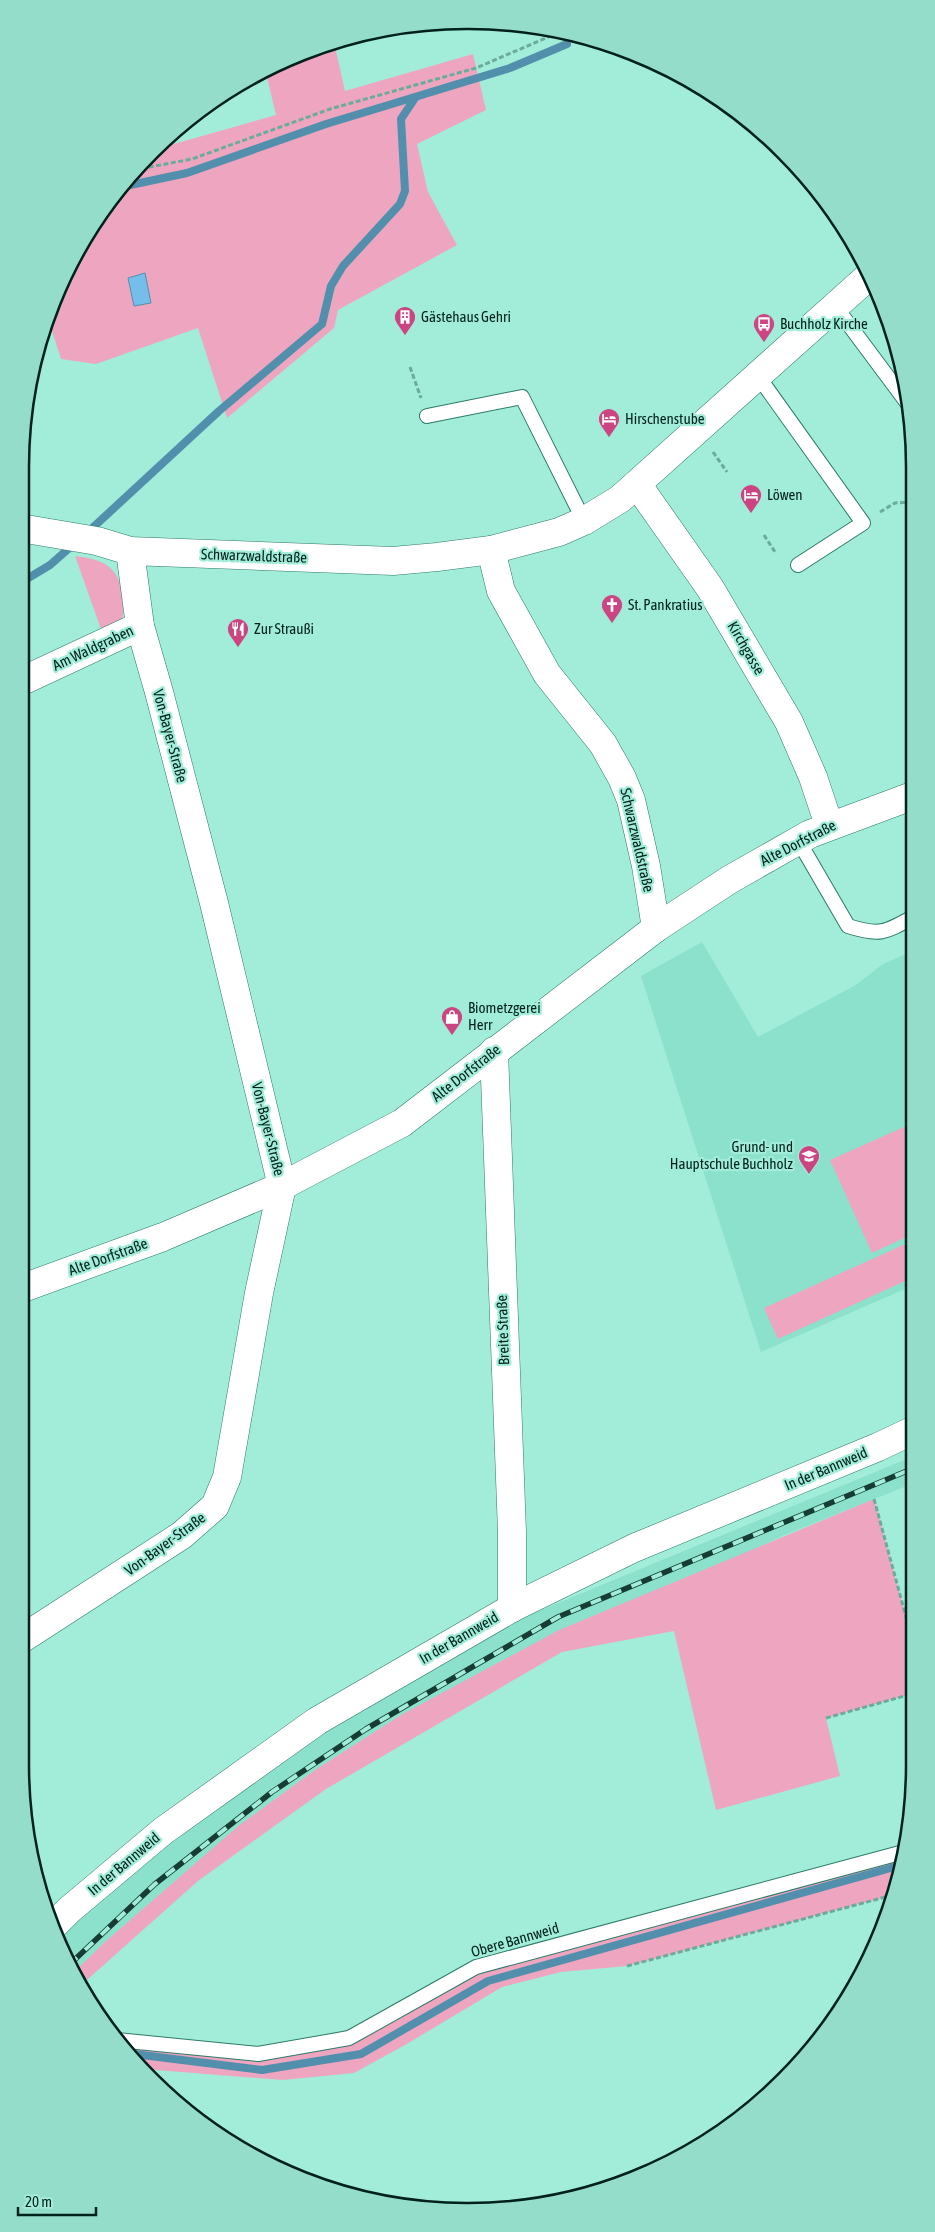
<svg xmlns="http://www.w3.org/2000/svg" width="935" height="2232" viewBox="0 0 935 2232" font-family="'Asap Condensed',sans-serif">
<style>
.built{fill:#8be1cb}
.green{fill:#eea6c0}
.water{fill:#75beea;stroke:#528fac}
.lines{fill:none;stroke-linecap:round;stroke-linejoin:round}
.stream{stroke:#528fac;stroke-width:8}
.service-casing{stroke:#2d7a69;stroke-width:16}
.minor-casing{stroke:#2d7a69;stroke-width:29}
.path{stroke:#6caa9b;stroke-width:3;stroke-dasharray:5 2.5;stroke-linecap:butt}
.service{stroke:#fff;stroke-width:14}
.minor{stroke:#fff;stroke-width:28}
.rail-casing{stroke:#163c34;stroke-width:5.5}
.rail{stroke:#a1edd9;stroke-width:4;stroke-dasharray:11;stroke-linecap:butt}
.labels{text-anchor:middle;stroke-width:4.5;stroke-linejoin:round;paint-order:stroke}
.poi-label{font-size:15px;fill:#01211b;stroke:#a1edd9;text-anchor:start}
.street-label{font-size:15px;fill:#01211b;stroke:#a1edd9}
.rim{fill:none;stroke:#01211b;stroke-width:2.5}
</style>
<rect width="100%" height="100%" fill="#a1edd9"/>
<g class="built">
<polygon points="702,942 758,1037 856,985 883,964 913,951 914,1285 761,1352 641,976"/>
<polygon points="914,1456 914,1483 782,1536 401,1715 315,1770 237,1827 106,1941 73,1973 58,1939 74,1921 168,1842 323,1732 517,1620"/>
</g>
<g class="green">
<polygon points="334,42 345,91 473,54 486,110 417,144 428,192 457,245 338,310 334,328 227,418 198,328 96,364 61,359 52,331 42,333 44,323 80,244 131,172 156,149 276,115 265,69"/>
<path d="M 75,556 C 116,560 124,577 123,617 L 114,626 L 102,632 Z"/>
<polygon points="913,1123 913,1234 872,1253 830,1160"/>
<polygon points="914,1240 914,1277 778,1339 764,1308"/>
<polygon points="874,1499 915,1650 915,1693 826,1718 840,1776 716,1810 674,1631 562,1652 326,1789 198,1881 79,1987 73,1973 106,1941 237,1827 315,1770 401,1715 559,1630"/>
<polygon points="900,1853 893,1895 627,1966 561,1972 502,1987 405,2045 354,2073 283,2080 143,2069 131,2059 117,2040 258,2054 349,2038 476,1967"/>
</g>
<polygon class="water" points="145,273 151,303 134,306 128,278"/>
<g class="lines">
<g class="stream">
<polyline points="121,187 187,173 326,124 510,68 567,44"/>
<polyline points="87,533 219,411 322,324 331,286 343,266 400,204 405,191 401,119 415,98"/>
<polyline points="20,583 50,565 75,543"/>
<polyline points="126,2053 262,2070 361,2054 488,1981 898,1866"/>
</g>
<g class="service-casing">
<g id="service">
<polyline points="835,306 911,408"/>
<polyline points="758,376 863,523 798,565"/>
<polyline points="427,416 522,397 584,521"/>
<path d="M 798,840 L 848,926 C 879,936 885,933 913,917"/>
<polyline points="117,2040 258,2054 349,2038 476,1967 900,1853"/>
</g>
</g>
<g class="minor-casing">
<g id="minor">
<polyline points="637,484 710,588 789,722 813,777 829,825"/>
<polyline points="20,528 97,541 130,551 393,561 437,557 491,550 559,532 584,521 620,499 869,276"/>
<polyline points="491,550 501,591 547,674 603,744 622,778 631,800 646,866 656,928"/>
<polyline points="20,682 140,626"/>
<polyline points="494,1051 512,1532 512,1608"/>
<polyline points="20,1289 163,1237 282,1186 402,1123 656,928 729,880 810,834 912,796"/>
<polyline points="20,1640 182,1535 215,1506 227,1477 259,1293 282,1186 214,903 159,692 140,626 130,551"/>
<polyline points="52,1927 69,1910 163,1831 317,1721 512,1608 634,1548 878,1447 914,1430"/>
</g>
</g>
<g class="path">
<polyline points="134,170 192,159 330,109 476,68 560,32"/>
<polyline points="410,367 421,398"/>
<polyline points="713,452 727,472"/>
<polyline points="880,512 895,503 911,502"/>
<polyline points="764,535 775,552"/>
<polyline points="874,1499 915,1650"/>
<polyline points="826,1718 915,1693"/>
<polyline points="627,1966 893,1895"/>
</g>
<use href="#service" class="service"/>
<use href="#minor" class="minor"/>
<g class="rail-casing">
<polyline id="rail" points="69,1965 155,1884 272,1792 366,1729 558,1617 914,1468"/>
</g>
<use href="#rail" class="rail"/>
</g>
<defs>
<g id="building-pin" transform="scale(1.125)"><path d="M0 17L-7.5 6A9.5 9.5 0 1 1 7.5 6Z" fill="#cc4582" stroke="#a1edd9"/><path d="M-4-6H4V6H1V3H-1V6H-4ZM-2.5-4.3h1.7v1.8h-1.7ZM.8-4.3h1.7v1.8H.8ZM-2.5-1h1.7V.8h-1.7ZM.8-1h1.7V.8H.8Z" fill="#fff"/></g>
<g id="bus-pin" transform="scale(1.125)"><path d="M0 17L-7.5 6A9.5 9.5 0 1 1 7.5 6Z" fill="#cc4582" stroke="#a1edd9"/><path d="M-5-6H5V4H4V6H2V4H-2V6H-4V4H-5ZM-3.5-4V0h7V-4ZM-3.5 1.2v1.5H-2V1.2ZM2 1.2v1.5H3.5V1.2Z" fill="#fff"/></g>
<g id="hotel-pin" transform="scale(1.125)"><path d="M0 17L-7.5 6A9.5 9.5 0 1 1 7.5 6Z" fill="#cc4582" stroke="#a1edd9"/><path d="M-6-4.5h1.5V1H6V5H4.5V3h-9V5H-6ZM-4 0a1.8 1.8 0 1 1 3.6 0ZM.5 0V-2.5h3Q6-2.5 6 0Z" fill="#fff"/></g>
<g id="church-pin" transform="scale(1.125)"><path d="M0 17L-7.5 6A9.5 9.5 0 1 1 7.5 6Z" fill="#cc4582" stroke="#a1edd9"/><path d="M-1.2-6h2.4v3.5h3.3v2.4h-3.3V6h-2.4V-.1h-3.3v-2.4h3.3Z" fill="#fff"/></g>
<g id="restaurant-pin" transform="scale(1.125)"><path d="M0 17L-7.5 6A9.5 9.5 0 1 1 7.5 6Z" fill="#cc4582" stroke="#a1edd9"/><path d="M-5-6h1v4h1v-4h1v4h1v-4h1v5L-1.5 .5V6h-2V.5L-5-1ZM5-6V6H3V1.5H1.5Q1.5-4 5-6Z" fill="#fff"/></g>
<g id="shop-pin" transform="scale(1.125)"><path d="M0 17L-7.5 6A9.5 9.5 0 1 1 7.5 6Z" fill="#cc4582" stroke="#a1edd9"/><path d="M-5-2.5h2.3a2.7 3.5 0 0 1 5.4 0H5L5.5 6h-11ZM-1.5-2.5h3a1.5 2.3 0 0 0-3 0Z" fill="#fff"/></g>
<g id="school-pin" transform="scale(1.125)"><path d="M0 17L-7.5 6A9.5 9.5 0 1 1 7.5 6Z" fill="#cc4582" stroke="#a1edd9"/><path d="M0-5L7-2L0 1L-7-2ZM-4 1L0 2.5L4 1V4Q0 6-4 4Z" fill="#fff"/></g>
</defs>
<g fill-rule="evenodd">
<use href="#building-pin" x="405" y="317"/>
<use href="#bus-pin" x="764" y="324"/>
<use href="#hotel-pin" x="609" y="419"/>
<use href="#hotel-pin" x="751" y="495"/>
<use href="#church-pin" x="612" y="605"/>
<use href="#restaurant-pin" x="238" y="629"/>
<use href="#shop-pin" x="452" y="1017"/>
<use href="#school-pin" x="809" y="1156"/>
</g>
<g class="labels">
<g class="poi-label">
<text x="421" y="322">Gästehaus Gehri</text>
<text x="780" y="329">Buchholz Kirche</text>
<text x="625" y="424">Hirschenstube</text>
<text x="767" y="500">Löwen</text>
<text x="628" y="610">St. Pankratius</text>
<text x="254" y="634">Zur Straußi</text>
<text x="468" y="1013">Biometzgerei<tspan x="468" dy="17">Herr</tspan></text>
<text x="793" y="1152" text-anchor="end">Grund- und<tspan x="793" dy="17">Hauptschule Buchholz</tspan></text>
</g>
<g class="street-label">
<text transform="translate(254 556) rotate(2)" y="5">Schwarzwaldstraße</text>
<text transform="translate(93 648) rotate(-25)" y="5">Am Waldgraben</text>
<text transform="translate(746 648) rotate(60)" y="5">Kirchgasse</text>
<text transform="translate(170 736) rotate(75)" y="5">Von-Bayer-Straße</text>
<text transform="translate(637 840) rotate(77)" y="5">Schwarzwaldstraße</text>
<text transform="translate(798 843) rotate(-27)" y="5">Alte Dorfstraße</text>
<text transform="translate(466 1073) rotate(-38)" y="5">Alte Dorfstraße</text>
<text transform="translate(268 1129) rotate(76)" y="5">Von-Bayer-Straße</text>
<text transform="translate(108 1257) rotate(-20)" y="5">Alte Dorfstraße</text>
<text transform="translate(503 1330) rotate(-92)" y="5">Breite Straße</text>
<text transform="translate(826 1469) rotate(-23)" y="5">In der Bannweid</text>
<text transform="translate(165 1544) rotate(-36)" y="5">Von-Bayer-Straße</text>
<text transform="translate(459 1638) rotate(-30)" y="5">In der Bannweid</text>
<text transform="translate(124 1864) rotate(-40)" y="5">In der Bannweid</text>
<text transform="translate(515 1940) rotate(-16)" y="5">Obere Bannweid</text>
</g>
</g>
<path d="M0 0H935V2232H0ZM467 29H468A438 438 0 0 1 906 467V1765A438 438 0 0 1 468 2203H467A438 438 0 0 1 29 1765V467A438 438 0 0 1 467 29Z" fill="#94ddca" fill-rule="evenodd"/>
<path class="rim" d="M467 29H468A438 438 0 0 1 906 467V1765A438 438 0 0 1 468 2203H467A438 438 0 0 1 29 1765V467A438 438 0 0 1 467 29Z"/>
<path d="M18 2207v8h78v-8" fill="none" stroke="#01211b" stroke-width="2.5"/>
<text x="25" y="2207" font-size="15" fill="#01211b" stroke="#a1edd9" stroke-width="4" paint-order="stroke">20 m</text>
</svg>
